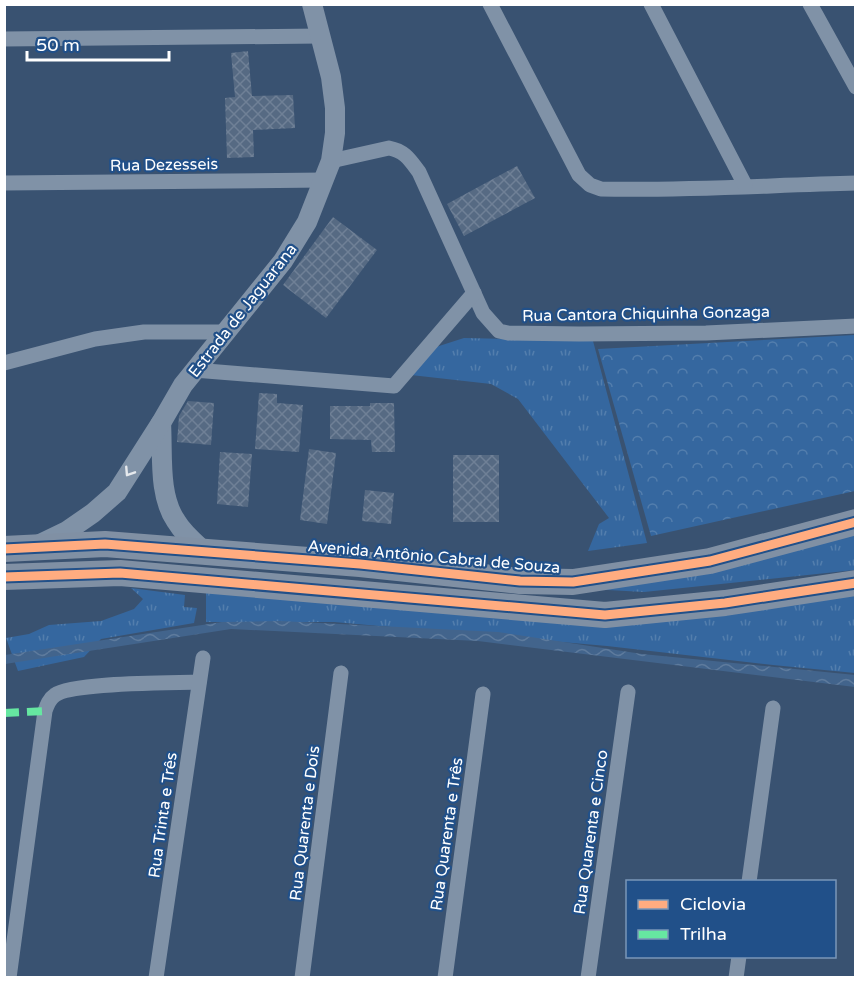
<svg xmlns="http://www.w3.org/2000/svg" width="860" height="982" viewBox="0 0 860 982" font-family="'Varela Round',sans-serif">
<style>
.grass{fill:url(#grass-tufts)}
.forest{fill:url(#forest-crowns)}
.water{fill:url(#water-waves)}
.building{fill:url(#building-cross-hatch)}
.lines{fill:none;stroke-linecap:round;stroke-linejoin:round}
.minor{stroke:#8092a7;stroke-width:15}
.tertiary{stroke:#8092a7;stroke-width:20}
.trunk{stroke:#8090a4;stroke-width:26}
.quiet{stroke:#66e7a1;stroke-width:8;stroke-dasharray:15 8;stroke-linecap:butt}
.cycleway-casing{stroke:#215089;stroke-width:13}
.cycleway{stroke:#ffac80;stroke-width:9}
.oneway{stroke:#e6e9ed}
.labels{text-anchor:middle;stroke-width:4.5;stroke-linejoin:round;paint-order:stroke}
.street-label{font-size:16px;fill:#fff;stroke:#215089}
</style>
<defs>
<pattern id="grass-tufts" width="24" height="20" patternUnits="userSpaceOnUse" patternTransform="scale(1.5)"><rect width="24" height="20" fill="#35679f"/><path d="M3 7l-1-3M5 7V3M7 7l1-3M15 17l-1-3M17 17v-4M19 17l1-3" fill="none" stroke="#537ead"/></pattern>
<pattern id="forest-crowns" width="20" height="18" patternUnits="userSpaceOnUse" patternTransform="scale(1.5)"><rect width="20" height="18" fill="#35679f"/><path d="M2 6a3 3 0 1 1 6 0M12 15a3 3 0 1 1 6 0" fill="none" stroke="#537ead"/></pattern>
<pattern id="water-waves" width="16" height="10" patternUnits="userSpaceOnUse" patternTransform="scale(1.5)"><rect width="16" height="10" fill="#42648c"/><path d="M0 5q4-4 8 0t8 0" fill="none" stroke="#5e7b9d"/></pattern>
<pattern id="building-cross-hatch" width="8" height="8" patternUnits="userSpaceOnUse" patternTransform="scale(1.5)"><rect width="8" height="8" fill="#566a83"/><path d="M0 0l8 8M0 8l8-8" fill="none" stroke="#6f8096"/></pattern>
</defs>
<rect width="100%" height="100%" fill="#395271"/>
<g class="grass">
<polygon points="464,338 593,341 647,543 588,551 599,524 609,518 518,399 491,384 411,375 436,347"/>
<polygon points="855,520 855,570 644,592 590,589"/>
<polygon points="131,588 185,595 184,607 197,608 194,623 101,639 84,657 18,671 6,638 29,634 49,625 101,621 134,609 143,599"/>
<polygon points="206,588 602,621 855,588 855,673 773,665 607,646 334,622 206,622"/>
</g>
<polygon class="forest" points="855,335 855,491 651,536 598,349"/>
<polygon class="water" points="280,621 498,632 642,654 855,675 855,687 478,641 231,629 5,664 5,655 222,622"/>
<g class="building">
<polygon points="248,51 252,96 293,95 295,128 253,130 254,157 227,158 225,98 235,97 231,53"/>
<polygon points="517,166 535,198 464,236 447,204"/>
<polygon points="333,217 377,250 326,318 283,285"/>
<polygon points="259,393 277,394 277,403 303,405 299,452 255,449"/>
<polygon points="188,401 214,403 211,445 177,442 179,416"/>
<polygon points="370,403 394,403 395,452 372,452 371,440 330,439 330,406 370,406"/>
<polygon points="309,449 336,453 327,524 300,520"/>
<polygon points="220,452 252,454 248,507 217,504"/>
<rect x="453" y="455" width="46" height="67"/>
<polygon points="365,490 394,493 391,524 362,521"/>
</g>
<g class="lines">
<g class="minor">
<path d="M 490,4 L 579,175 L 590,185 L 601,189 C 686,191 771,185 856,183"/>
<polyline points="651,4 745,185"/>
<polyline points="810,4 856,87"/>
<polyline points="4,39 321,36"/>
<path d="M 331,161 L 389,148 C 405,151 410,160 419,172 L 483,313 L 499,331 L 508,333 L 579,334 L 706,333 L 856,326"/>
<polyline points="4,183 325,180"/>
<polyline points="4,363 95,339 144,332 226,332"/>
<polyline points="194,370 394,386 474,293"/>
<polyline points="749,882 773,708"/>
<path d="M 9,978 L 45,711 C 47,705 49,699 55,695 C 72,682 173,683 199,682"/>
<polyline points="156,978 203,658"/>
<polyline points="302,978 341,673"/>
<polyline points="445,978 483,694"/>
<polyline points="588,978 628,692"/>
<polyline points="736,978 739,956"/>
</g>
<g class="tertiary">
<path d="M 161,423 C 163,454 158,495 176,521 C 183,533 194,542 205,552"/>
<polyline points="38,545 67,531 93,513 117,492 161,423 183,385 283,261 307,222 331,161 335,133 335,108 331,77 312,4"/>
</g>
<g class="trunk">
<polyline points="4,549 105,544 360,564 520,581 573,582 710,561 856,522"/>
<polyline points="4,577 120,573 605,615 725,603 856,583"/>
</g>
<polyline class="quiet" points="4,713 45,711"/>
<g class="cycleway-casing">
<g id="cycleway">
<polyline points="4,549 105,544 360,564 520,581 573,582 710,561 856,522"/>
<polyline points="4,577 120,573 605,615 725,603 856,583"/>
</g>
</g>
<use href="#cycleway" class="cycleway"/>
</g>
<defs><path id="oneway-chevron" d="M-2-3.5L2.5 0L-2 3.5" fill="none" stroke-width="1.6" stroke-linecap="round" stroke-linejoin="round" transform="scale(1.5)"/></defs>
<use class="oneway" href="#oneway-chevron" transform="translate(129 472) rotate(123)"/>
<g class="labels">
<g class="street-label">
<text transform="translate(164 164) rotate(-1)" y="6">Rua Dezesseis</text>
<text transform="translate(242 310) rotate(-52)" y="6">Estrada de Jaguarana</text>
<text transform="translate(646 313) rotate(-1)" y="6">Rua Cantora Chiquinha Gonzaga</text>
<text transform="translate(434 556) rotate(5)" y="6">Avenida Antônio Cabral de Souza</text>
<text transform="translate(162 815) rotate(-82)" y="6">Rua Trinta e Três</text>
<text transform="translate(304 823) rotate(-83)" y="6">Rua Quarenta e Dois</text>
<text transform="translate(590 832) rotate(-82)" y="6">Rua Quarenta e Cinco</text>
<text transform="translate(446 834) rotate(-82)" y="6">Rua Quarenta e Três</text>
</g>
</g>
<rect width="860" height="982" fill="none" stroke="#ffffff" stroke-width="12"/>
<rect x="626" y="880" width="210" height="78" fill="#215089" stroke="#7a96b8" stroke-width="1.5"/>
<rect x="638" y="900" width="30" height="9" fill="#ffac80" stroke="#7a96b8" stroke-width="1.5"/>
<text x="680" y="910" font-size="18" fill="#ffffff">Ciclovia</text>
<rect x="638" y="930" width="30" height="9" fill="#66e7a1" stroke="#7a96b8" stroke-width="1.5"/>
<text x="680" y="940" font-size="18" fill="#ffffff">Trilha</text>
<path d="M27 51v9h142v-9" fill="none" stroke="#ffffff" stroke-width="3"/>
<text x="36" y="51" font-size="18" fill="#ffffff" stroke="#215089" stroke-width="4.5" paint-order="stroke">50 m</text>
</svg>
